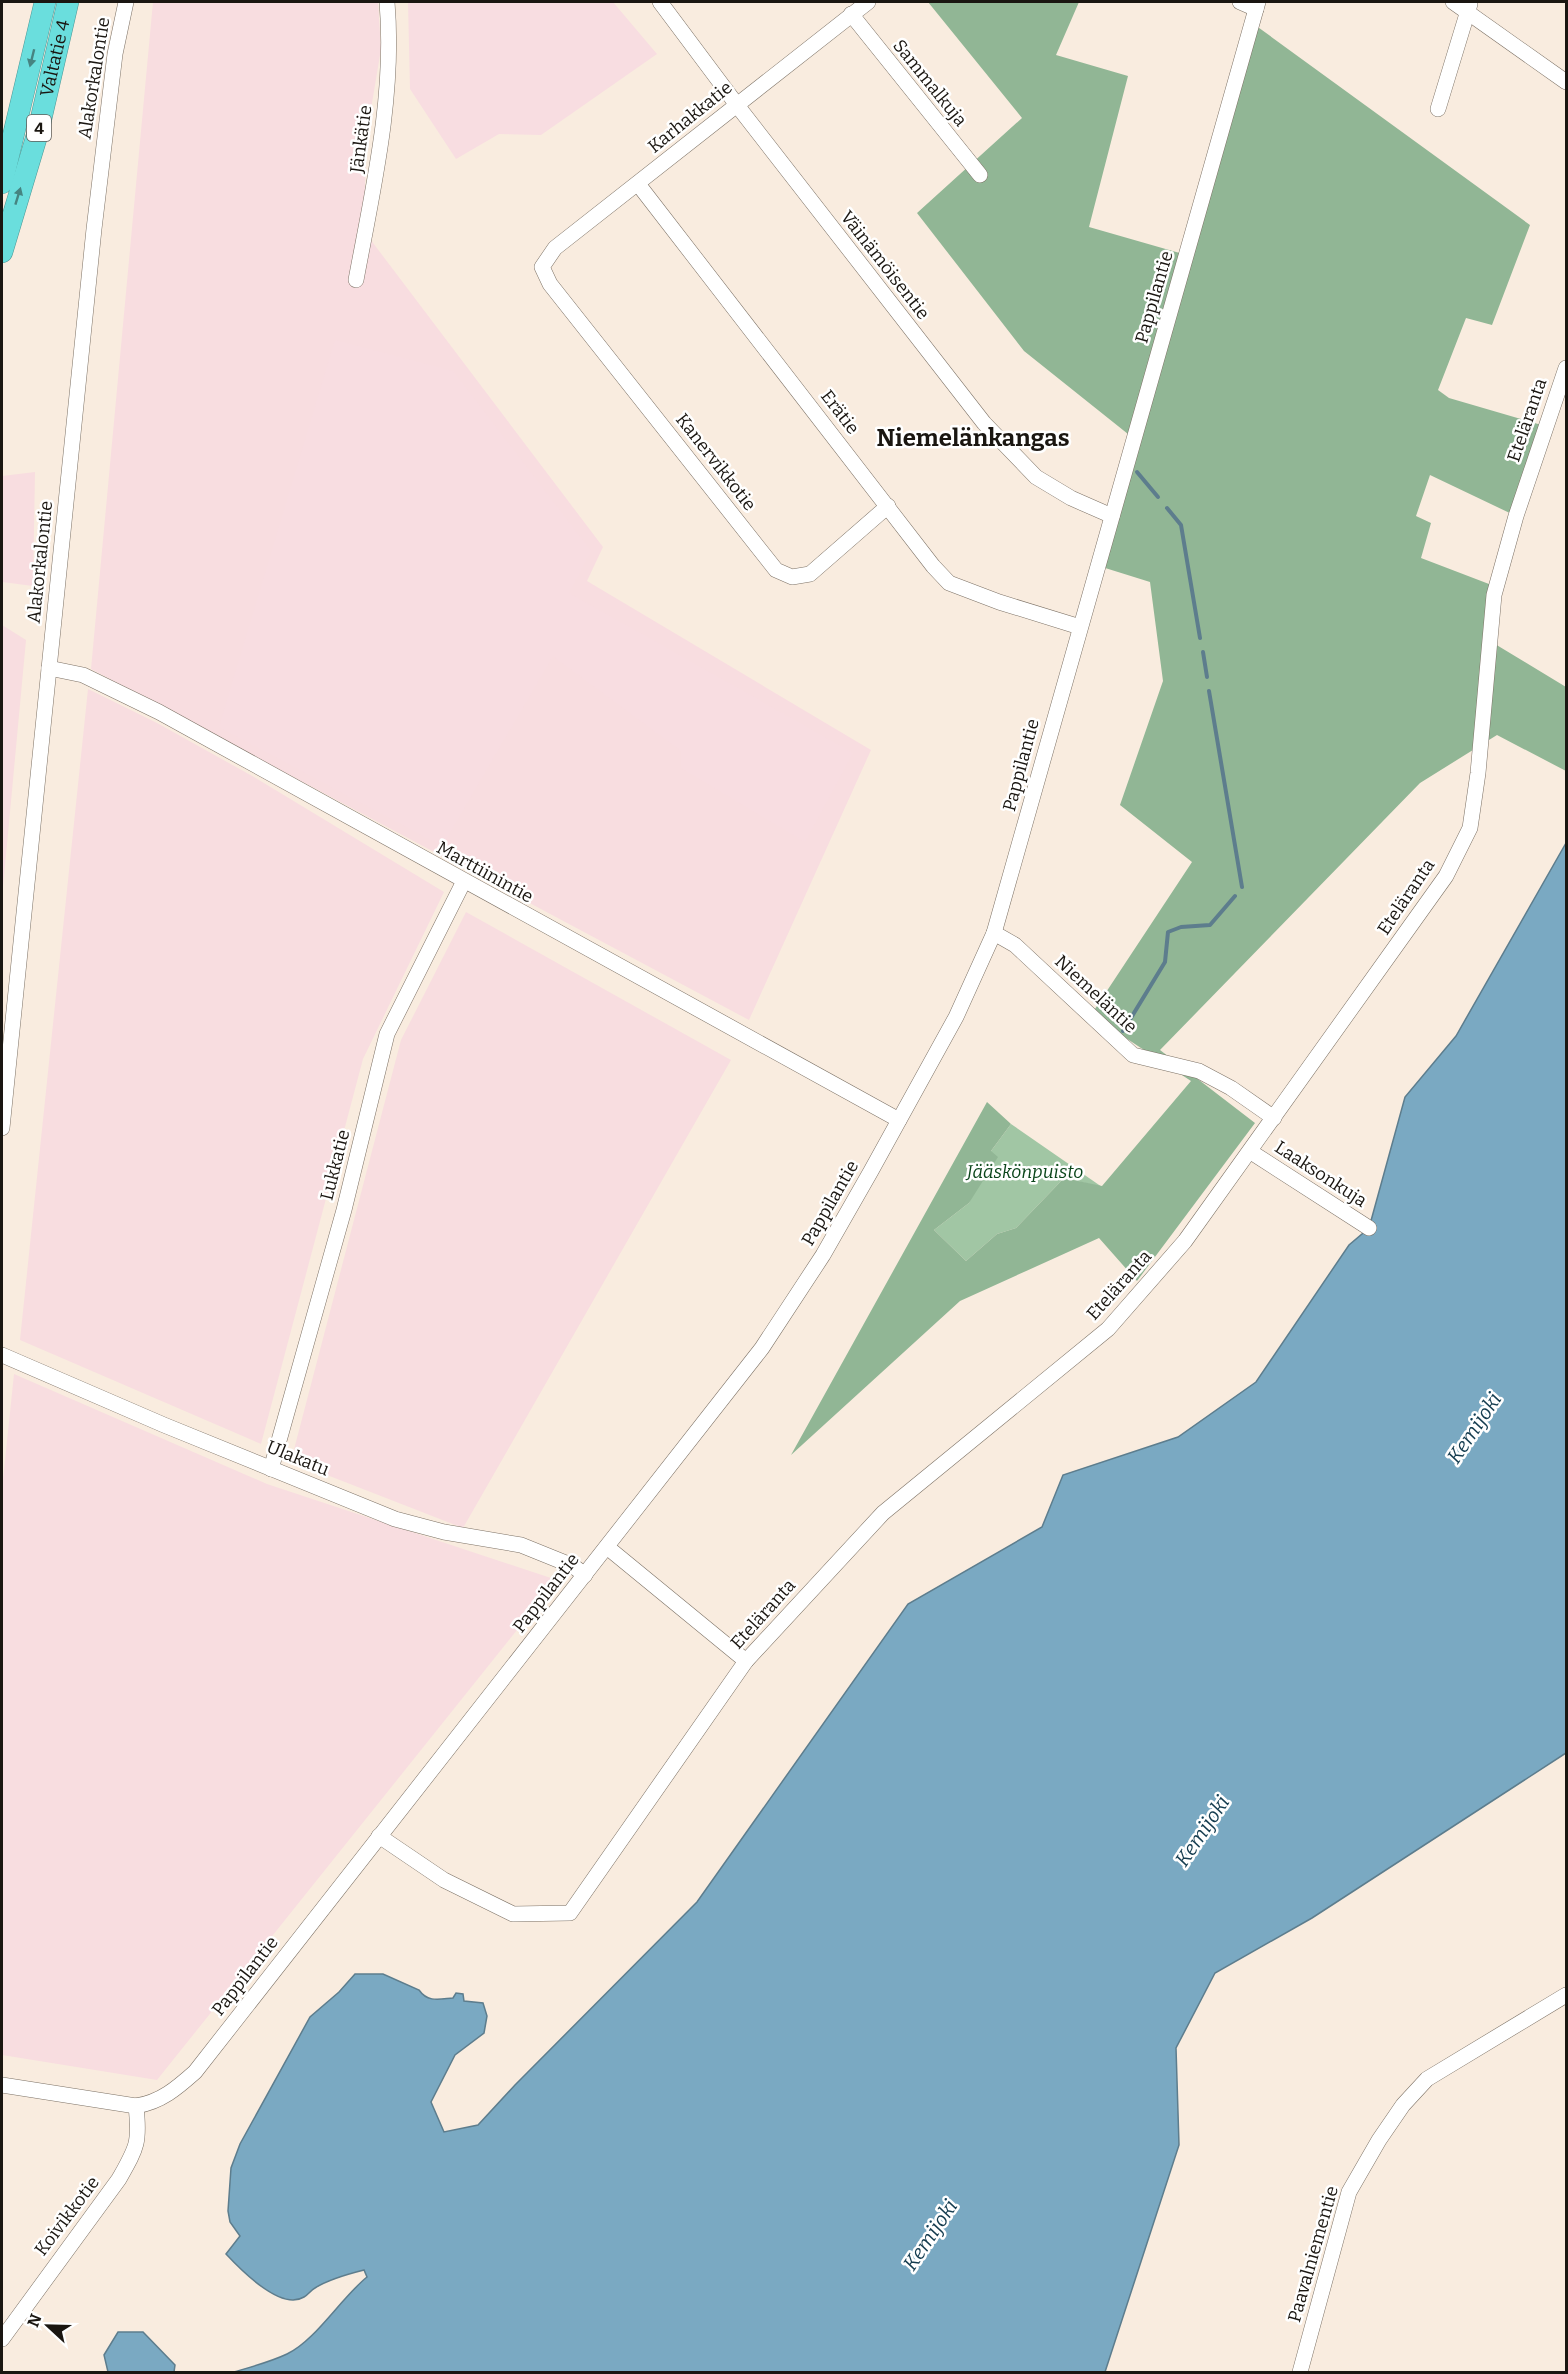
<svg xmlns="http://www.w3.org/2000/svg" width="1568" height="2374" viewBox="0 0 1568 2374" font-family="Bitter,serif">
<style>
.industrial{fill:#f8dde0}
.education{fill:#f8dde1}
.green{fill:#a1c6a4}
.forest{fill:#91b695}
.water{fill:#7aa9c2;stroke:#5d7d8d;stroke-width:1.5}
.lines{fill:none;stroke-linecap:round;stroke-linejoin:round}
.stream{stroke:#5d7d8d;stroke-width:4}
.minor-casing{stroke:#7d7266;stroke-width:16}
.highway-casing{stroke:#4e9896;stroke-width:22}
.minor{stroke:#fff;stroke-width:15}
.highway{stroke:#6adedd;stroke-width:21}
.oneway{fill:#468481}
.labels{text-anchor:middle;stroke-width:5;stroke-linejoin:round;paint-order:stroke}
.shield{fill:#fff;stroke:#5f5c58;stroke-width:1.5}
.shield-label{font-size:16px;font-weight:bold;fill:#1a1611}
.street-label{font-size:18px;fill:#1a1611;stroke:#fff}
.park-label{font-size:18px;font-style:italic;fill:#0a451a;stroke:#fff}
.water-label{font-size:20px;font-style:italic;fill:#143c4f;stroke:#fff}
.district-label{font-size:24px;font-weight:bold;fill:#1a1611;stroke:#fff}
</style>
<rect width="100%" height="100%" fill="#f9ecdf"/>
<g class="industrial">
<polygon points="153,2 378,2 381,49 366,139 364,231 603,547 587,581 871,750 749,1020 91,669"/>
<polygon points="35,472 33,586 2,582 2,476"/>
<polygon points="2,625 26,640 2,898"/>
<polygon points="88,689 157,723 254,777 444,892 363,1059 261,1444 20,1340"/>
<polygon points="466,912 731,1060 463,1528 291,1461 401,1040"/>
<polygon points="14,1374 267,1484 557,1580 157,2080 2,2055 2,1489"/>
</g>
<g class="education">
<polygon points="408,2 613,2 657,54 541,135 499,134 456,159 410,89"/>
<polygon points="335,340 453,371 591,551 569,593 853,753 805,842 681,768 681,751 553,656 442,846 219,727"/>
</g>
<polygon class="green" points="1011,1124 1102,1187 1064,1178 1016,1228 997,1234 966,1261 934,1230 969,1203 991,1151"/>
<polygon class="forest" points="928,2 1079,2 1056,55 1128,76 1089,227 1190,256 1255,25 1530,225 1492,325 1466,318 1438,390 1449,398 1545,426 1516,516 1430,475 1416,516 1431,523 1421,558 1489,584 1490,641 1566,687 1566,771 1497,735 1420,783 1160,1050 1255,1123 1137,1281 1099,1238 960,1301 791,1455 987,1102 1011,1124 991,1151 998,1157 969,1203 934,1230 966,1261 997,1234 1016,1228 1064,1178 1102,1186 1191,1081 1091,1015 1192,862 1120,805 1163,681 1150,582 1102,567 1138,442 1024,351 917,213 1022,118"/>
<g class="water">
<path d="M 1566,843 L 1566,1753 L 1312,1918 L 1215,1973 L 1176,2048 L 1179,2145 L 1105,2372 L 234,2372 C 251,2367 270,2362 287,2354 C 315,2341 341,2298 367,2277 L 364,2270 C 348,2274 329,2279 315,2288 C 311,2290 308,2295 304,2297 C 281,2311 241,2270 226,2254 L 240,2236 L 230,2222 L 228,2211 L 231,2168 L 240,2144 L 310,2017 L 339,1992 L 355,1974 L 383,1974 L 419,1990 C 428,2003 440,1999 453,1998 L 456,1993 L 463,1994 L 464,2001 L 483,2003 L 487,2016 L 484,2033 L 455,2055 L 431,2102 L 444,2132 L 478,2125 L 515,2085 L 697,1902 L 908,1604 L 1042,1527 L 1063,1475 L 1178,1437 L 1256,1382 L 1349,1245 L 1369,1228 L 1405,1097 L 1456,1036 Z"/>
<polygon points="118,2332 143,2332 175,2365 174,2372 108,2372 104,2355"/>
</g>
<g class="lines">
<g class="stream">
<polyline points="1137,472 1158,497"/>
<polyline points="1167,508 1181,525 1200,638"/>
<polyline points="1203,652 1207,677"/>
<polyline points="1209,691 1242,887"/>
<polyline points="1123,1031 1165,962 1168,932 1181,927 1210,925 1235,896"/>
</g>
<g class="minor-casing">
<g id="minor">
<polyline points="660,2 743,113 984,423 1036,477 1071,498 1112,516"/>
<polyline points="868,2 555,248 542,267 550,284 776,570 792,577 810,574 888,506"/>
<polyline points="1240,2 1256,9"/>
<polyline points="1453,2 1566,82"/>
<polyline points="851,14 980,175"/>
<polyline points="1438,109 1470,4"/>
<polyline points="638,184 933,566 949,583 999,602 1080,627"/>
<path d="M 356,280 C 373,189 395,95 387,2"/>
<polyline points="49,668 83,675 159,712 899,1120"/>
<polyline points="994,933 1015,945 1133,1055 1199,1071 1231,1088 1274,1118"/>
<polyline points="2,1128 94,229 115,54 126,2"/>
<polyline points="1251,1152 1369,1228"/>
<polyline points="2,1355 164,1425 395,1519 444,1532 521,1545 573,1566 585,1575"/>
<polyline points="271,1469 344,1210 387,1034 463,883"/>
<polyline points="607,1547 746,1661"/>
<polyline points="379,1836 444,1880 513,1914 570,1913 746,1661 883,1513 1108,1329 1185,1241 1446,876 1470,828 1478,773 1494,595 1516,516 1566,368"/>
<path d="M 2,2085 L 136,2106 C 161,2102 177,2088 195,2072 L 762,1348 L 823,1255 L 871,1171 L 956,1017 L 994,933 L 1258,2"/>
<path d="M 2,2339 L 119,2179 C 137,2147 140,2143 136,2106"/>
<polyline points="1300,2372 1349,2192 1379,2140 1403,2105 1427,2079 1566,1995"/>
</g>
</g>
<g class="highway-casing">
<g id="highway">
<polyline points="2,183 45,2"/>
<path id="s1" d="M 2,252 L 38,132 L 68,2"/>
</g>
</g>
<use href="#minor" class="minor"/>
<use href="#highway" class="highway"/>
</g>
<defs><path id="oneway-solid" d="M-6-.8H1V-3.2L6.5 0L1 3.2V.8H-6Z" transform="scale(1.5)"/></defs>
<g class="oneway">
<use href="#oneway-solid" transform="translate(32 58) rotate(104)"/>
<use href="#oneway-solid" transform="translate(18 196) rotate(-73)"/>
</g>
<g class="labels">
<rect class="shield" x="27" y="115" width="24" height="26" rx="4.5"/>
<g class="shield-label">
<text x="39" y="134">4</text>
</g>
<g class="street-label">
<text dy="6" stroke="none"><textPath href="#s1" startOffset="201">Valtatie 4</textPath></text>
<text transform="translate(94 78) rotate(-81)" y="6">Alakorkalontie</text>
<text transform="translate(930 83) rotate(51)" y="6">Sammalkuja</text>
<text transform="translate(690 117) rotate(-39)" y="6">Karhakkatie</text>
<text transform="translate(361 139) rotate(-82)" y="6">Jänkätie</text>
<text transform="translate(885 265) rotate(52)" y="6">Väinämöisentie</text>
<text transform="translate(1154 297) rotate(-74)" y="6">Pappilantie</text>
<text transform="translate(840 412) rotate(52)" y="6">Erätie</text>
<text transform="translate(1527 420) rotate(-71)" y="6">Eteläranta</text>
<text transform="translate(716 462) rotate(52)" y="6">Kanervikkotie</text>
<text transform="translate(40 562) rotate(-84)" y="6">Alakorkalontie</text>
<text transform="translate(1021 765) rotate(-75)" y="6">Pappilantie</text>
<text transform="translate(485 872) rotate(29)" y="6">Marttiinintie</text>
<text transform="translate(1406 897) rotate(-56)" y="6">Eteläranta</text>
<text transform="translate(1096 994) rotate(43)" y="6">Niemeläntie</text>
<text transform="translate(335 1165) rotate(-76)" y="6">Lukkatie</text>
<text transform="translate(1321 1174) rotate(33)" y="6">Laaksonkuja</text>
<text transform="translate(830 1203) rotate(-60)" y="6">Pappilantie</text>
<text transform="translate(1119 1285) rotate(-48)" y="6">Eteläranta</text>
<text transform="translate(298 1458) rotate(22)" y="6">Ulakatu</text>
<text transform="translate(546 1593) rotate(-52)" y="6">Pappilantie</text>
<text transform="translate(763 1614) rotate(-48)" y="6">Eteläranta</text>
<text transform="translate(245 1976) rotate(-52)" y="6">Pappilantie</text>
<text transform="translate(67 2216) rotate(-53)" y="6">Koivikkotie</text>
<text transform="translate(1313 2254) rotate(-74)" y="6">Paavalniementie</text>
</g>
<g class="park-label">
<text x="1025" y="1178">Jääskönpuisto</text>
</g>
<g class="water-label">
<text transform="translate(1474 1428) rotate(-56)" y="7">Kemijoki</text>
<text transform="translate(1202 1831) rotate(-56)" y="7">Kemijoki</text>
<text transform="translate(930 2235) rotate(-56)" y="7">Kemijoki</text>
</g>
<g class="district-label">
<text x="973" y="446">Niemelänkangas</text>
</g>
</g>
<rect width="1568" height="2374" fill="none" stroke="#1a1611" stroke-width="6"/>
<g transform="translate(48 2326) rotate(292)" stroke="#ffffff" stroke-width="4.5" paint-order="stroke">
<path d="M0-4.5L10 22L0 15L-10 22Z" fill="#1a1611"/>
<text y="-9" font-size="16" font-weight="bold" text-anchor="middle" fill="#1a1611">N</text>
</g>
</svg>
